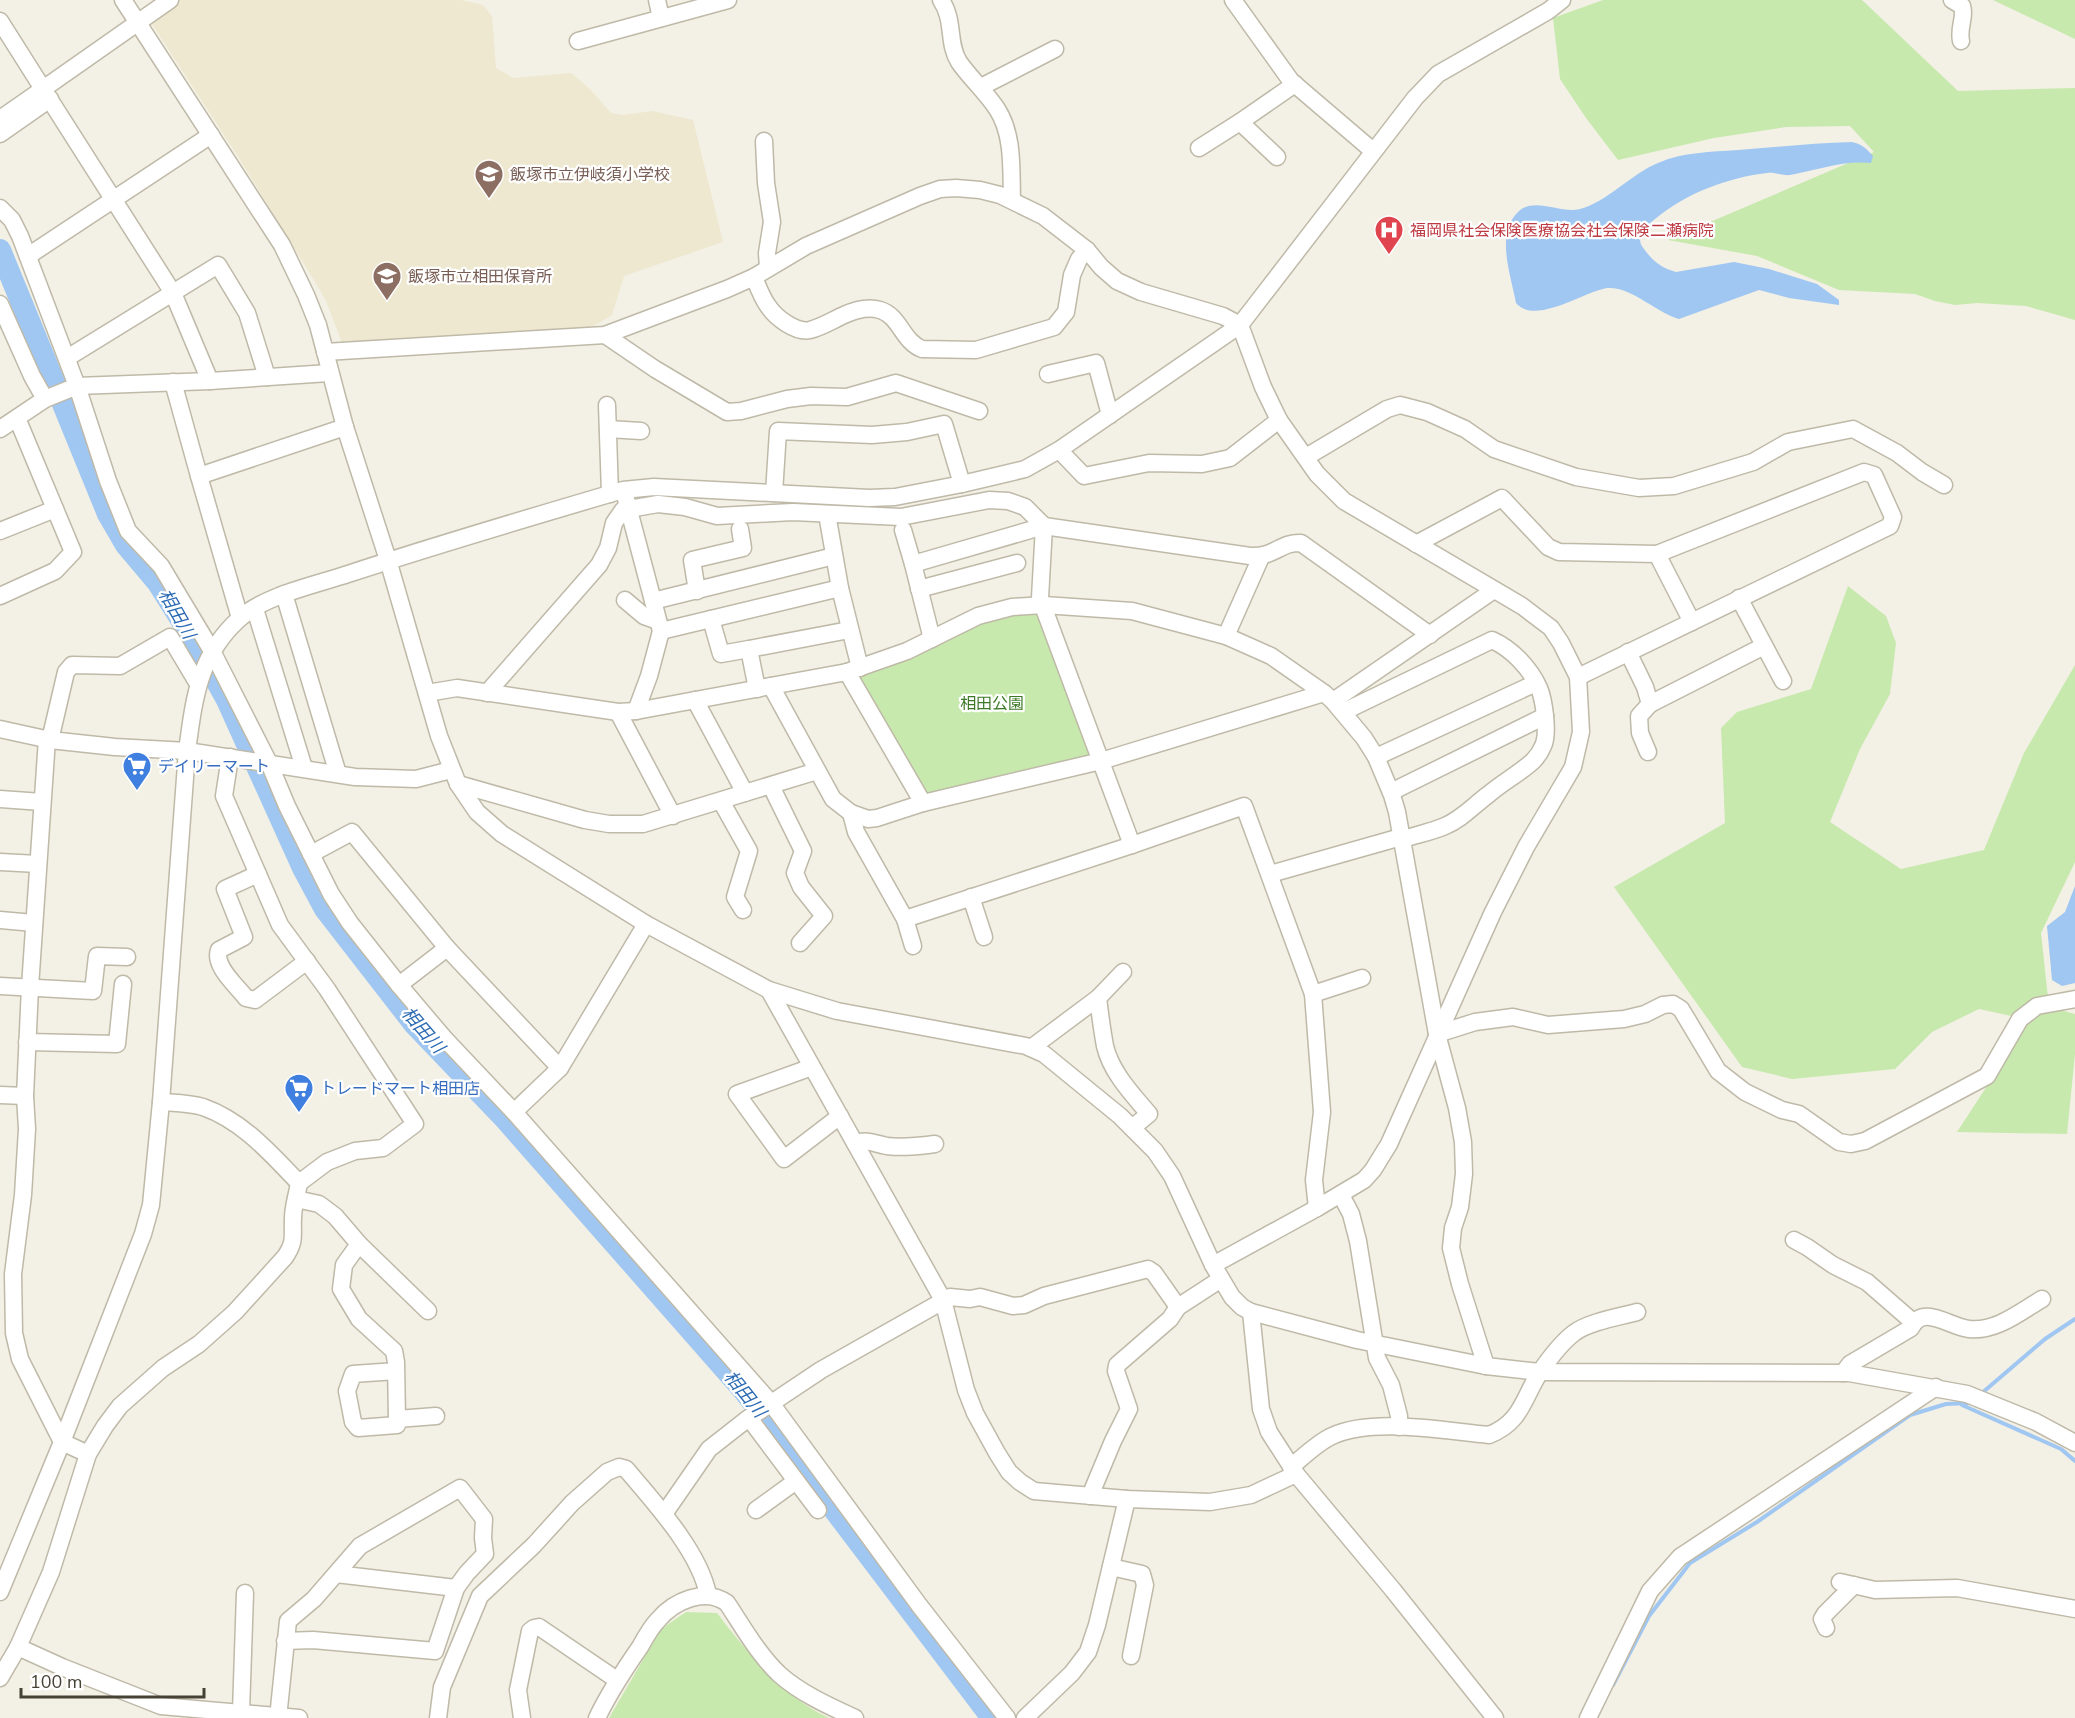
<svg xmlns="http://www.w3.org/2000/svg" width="2075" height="1718" viewBox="0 0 2075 1718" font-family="'Nunito Sans','Noto Sans JP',sans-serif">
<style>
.education{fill:#ede8cf}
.green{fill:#c7e9ad}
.water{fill:#a0c7f2}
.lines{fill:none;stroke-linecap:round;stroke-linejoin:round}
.stream{stroke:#a0c7f2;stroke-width:4}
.river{stroke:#a0c7f2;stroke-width:22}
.minor-casing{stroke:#bfb9a8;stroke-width:19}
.minor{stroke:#fff;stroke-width:16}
.labels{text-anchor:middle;stroke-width:4.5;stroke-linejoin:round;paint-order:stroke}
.education-label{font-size:16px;fill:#785e54;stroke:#fff;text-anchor:start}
.health-label{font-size:16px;fill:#be3a42;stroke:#fff;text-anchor:start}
.park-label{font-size:16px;fill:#3d7927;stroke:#fff}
.shop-label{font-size:16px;fill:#366cbe;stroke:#fff;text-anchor:start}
.water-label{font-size:18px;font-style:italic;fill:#2c6bb4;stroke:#fff}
</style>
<rect width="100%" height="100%" fill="#f3f0e5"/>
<polygon class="education" points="177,0 461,0 483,5 492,16 496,68 513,78 571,73 590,89 611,113 623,115 652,111 693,120 723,242 624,276 612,315 594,326 584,328 342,343 326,301 317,285 239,158 152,24 155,17"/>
<g class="green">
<polygon points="1603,0 1862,0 1958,91 2075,88 2075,320 2026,306 1977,303 1955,305 1935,301 1915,294 1839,290 1757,256 1668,240 1874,152 1850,126 1786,127 1714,138 1618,160 1586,118 1560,79 1553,18"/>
<polygon points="1993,0 2075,0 2075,39"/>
<polygon points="1848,586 1886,616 1896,643 1890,694 1860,749 1830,822 1901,869 1984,850 2024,753 2075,665 2075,862 2041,933 2049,1007 2075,1014 2075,1054 2067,1134 1957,1132 2030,1020 1979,1009 1932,1032 1895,1069 1792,1079 1742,1067 1614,887 1725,823 1721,728 1737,712 1811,689"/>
<polygon points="1035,611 1047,624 1093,752 1091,759 927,798 858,678 864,673 987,619"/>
<path d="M 686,1612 L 717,1613 C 747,1652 784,1698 829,1718 L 609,1718 L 661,1629 Z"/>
</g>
<g class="water">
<path d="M 1852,142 C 1862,144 1867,149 1873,156 L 1871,163 C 1845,160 1816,170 1790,175 C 1783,176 1775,172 1767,173 C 1726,178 1687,193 1655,219 C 1645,227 1634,237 1644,249 C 1653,261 1661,268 1676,272 L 1734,262 L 1769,269 L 1817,284 L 1839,300 L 1839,305 L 1789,298 L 1759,290 L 1679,319 C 1657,313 1631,286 1607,288 C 1585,291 1535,326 1516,303 C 1511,275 1495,234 1518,212 C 1534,196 1560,214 1580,209 C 1607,202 1631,174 1658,163 C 1683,152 1711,152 1738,150 C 1776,147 1814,143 1852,142 Z"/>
<polygon points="2075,886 2075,983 2062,986 2052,980 2047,926 2065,912"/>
</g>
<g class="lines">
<g class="stream">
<polyline points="1982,1393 2045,1339 2075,1319"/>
<polyline points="1962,1405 2061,1449 2075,1461"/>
<polyline points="1613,1685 1649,1616 1690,1563 1757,1522 1910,1415 1946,1404 1969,1403"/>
</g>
<polyline class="river" points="0,250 108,514 126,545 158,583 195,642 227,700 303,868 325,909 415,1025 506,1120 745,1392 992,1718"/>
<g class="minor-casing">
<g id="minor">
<polyline points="123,0 282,245 306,295 318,325 345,427 388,560 439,736 458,784 477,812 502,834 646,924 769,990 837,1011 1026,1046 1044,1054 1120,1116 1155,1151 1172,1176 1213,1265 1232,1297 1242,1307 1251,1312 1357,1340 1486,1366"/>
<polyline points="170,0 43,89 173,293 210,381"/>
<polyline points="657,0 661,18"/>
<path d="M 941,0 C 955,21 947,43 959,62 C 970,78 986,92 997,109 C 1014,135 1011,170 1012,200"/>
<polyline points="1233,0 1291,81 1373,151"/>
<path d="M 1952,0 L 1962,6 C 1966,18 1958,26 1961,41"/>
<polyline points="0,21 43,89 0,119"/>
<polyline points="578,41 728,0"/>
<polyline points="981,87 1055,49"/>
<polyline points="0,134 50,99"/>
<polyline points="764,141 766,183 772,222 767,253 768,268"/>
<polyline points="1199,148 1240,122"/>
<polyline points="1277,157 1240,122 1295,84"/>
<polyline points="0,208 12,220 20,236 77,386 108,481 128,531 161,566 212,651 269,763 287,806 331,894 350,923 399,985 444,1038 514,1112 771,1403 919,1605 1007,1718"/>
<polyline points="28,256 211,135"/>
<path d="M 754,277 C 758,287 762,298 768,306 C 776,318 796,333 810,330 C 822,327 833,320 844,315 C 855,310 867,306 880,310 C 900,316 902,341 922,349 L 976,350 L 1054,327 L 1066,312 L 1072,275 L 1079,259 L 1087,250"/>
<polyline points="0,304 32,376 45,399"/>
<polyline points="605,335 655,369 727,412 741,411 787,399 811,396 847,397 896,383 979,411"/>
<polyline points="325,352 605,335 727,289 754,277 806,246 920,196 940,189 956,188 980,190 1000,195 1043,216 1087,250 1101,267 1117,281 1141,292 1223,316 1240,325 1263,387 1279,420 1317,474 1344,501 1522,606 1551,628 1561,643 1578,677 1581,732 1573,767 1526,847 1493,912 1389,1144 1373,1170 1364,1180 1317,1208 1213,1265"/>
<polyline points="67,358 218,265 247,313 267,377"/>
<polyline points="1048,374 1096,363 1110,415"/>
<polyline points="173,382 199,476"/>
<polyline points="607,405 610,494"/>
<polyline points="0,429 45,399 77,386 210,381 329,373"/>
<polyline points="608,429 641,431"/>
<polyline points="1059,450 1084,476 1149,463 1202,464 1230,458 1279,420"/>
<polyline points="1306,457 1387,409 1400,405 1427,412 1465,429 1494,449 1576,477 1639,488 1674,486 1753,462 1788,442 1853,429 1897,453 1922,472 1944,485"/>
<polyline points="774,493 778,431 872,435 907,432 944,424 962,484"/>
<polyline points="626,499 661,631 649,676 636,711"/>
<polyline points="827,514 840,588 860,668"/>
<path d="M 903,530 L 913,564 L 1044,526 L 1250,556 C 1276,557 1280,542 1301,543 L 1430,635"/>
<polyline points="0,531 55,509"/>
<polyline points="1416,544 1502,498 1548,547 1559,552 1657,554 1864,472 1874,475 1893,517 1890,526 1578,677"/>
<polyline points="1657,554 1692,622"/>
<polyline points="913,564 932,639"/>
<polyline points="919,589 1017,563"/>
<polyline points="697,591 692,560 743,548 740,529"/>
<polyline points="284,594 338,774"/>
<polyline points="0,596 55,571 73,552 17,418"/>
<polyline points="1739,598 1783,681"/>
<polyline points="625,600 644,616 658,621"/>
<polyline points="653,601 834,556"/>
<polyline points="255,609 304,768"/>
<polyline points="240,618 199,476 345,427"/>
<polyline points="711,619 721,654 749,649"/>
<polyline points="661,631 840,588"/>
<polyline points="1226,636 1261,557"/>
<polyline points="1628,652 1645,687 1650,704 1639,716 1640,733 1648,752"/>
<polyline points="847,672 923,803"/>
<polyline points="771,686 833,799 851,813 868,819 877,818 923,803 1101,761 1324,693"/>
<polyline points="757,689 749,649 849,630"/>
<polyline points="427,693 457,688 618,712 636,711 847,672 907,651 978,616 1012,607 1044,605 1132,611 1226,636 1271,656 1324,693 1333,701 1364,738 1376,757 1392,795 1397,812 1437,1034 1457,1108 1463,1142 1464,1174 1460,1207 1453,1228 1451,1248 1460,1284 1486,1366 1540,1372 1849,1373 1967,1394 2036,1422 2075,1443"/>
<polyline points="487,693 599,565 608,548 614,523 623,510 658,504 685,507 717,516 793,512 901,517 989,500 1008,501 1025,507 1044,526 1040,598 1132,845"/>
<polyline points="695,700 745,793"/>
<polyline points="1333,701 1494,590"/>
<polyline points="1650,704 1764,646"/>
<polyline points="618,712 673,816"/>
<path d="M 1343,712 L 1492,640 C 1512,649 1530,668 1539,688 C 1544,700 1549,734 1543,746 C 1541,751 1537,757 1533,761 C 1520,773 1503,782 1489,794 C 1474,805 1462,819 1445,826 C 1431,832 1415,835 1401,840"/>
<polyline points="0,729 50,740 115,747 187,751 355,777 416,779 451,770"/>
<polyline points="47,739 30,987 25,1096 27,1129 23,1195 13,1274 14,1333 20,1359 62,1442 88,1454"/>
<polyline points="50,740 66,672 72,665 120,666 170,637 198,684"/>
<polyline points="230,757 224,796 280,925 327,989 415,1124 383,1148 355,1151 327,1162 299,1183"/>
<polyline points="1376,757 1536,683"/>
<polyline points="458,784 585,820 609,824 643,824 817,771"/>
<polyline points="771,786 803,851 795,873 801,887 824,916 800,943"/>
<polyline points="1391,792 1545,716"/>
<polyline points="0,799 42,802"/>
<polyline points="721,801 749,851 735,897 743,910"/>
<polyline points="851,813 856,832 905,919 1132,845 1244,806 1313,994 1362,978"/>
<polyline points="311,854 352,832 447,948 560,1068"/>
<polyline points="0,862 38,864"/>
<path d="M 258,874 L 225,889 L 244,937 L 219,950 C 213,966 237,986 246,998 L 255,1000 L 307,961"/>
<polyline points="1270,874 1401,837"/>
<polyline points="971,897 984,937"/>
<polyline points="905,919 913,946"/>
<polyline points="0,920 34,923"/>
<polyline points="399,985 447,948"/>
<polyline points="0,986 93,991 97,956 127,957"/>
<polyline points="769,990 943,1300 966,1390 975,1413 997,1453 1009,1472 1020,1482 1034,1491 1127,1499 1210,1502 1251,1495 1296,1474 1393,1590 1495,1718"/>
<polyline points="1313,994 1322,1112 1314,1180 1317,1208"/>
<path d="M 1098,998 C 1100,1014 1102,1030 1105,1046 C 1111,1072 1132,1094 1149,1114 L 1132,1128"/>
<polyline points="1437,1034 1475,1022 1513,1017 1548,1025 1624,1019 1645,1014 1663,1005 1673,1004 1681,1009 1718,1071 1745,1092 1782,1110 1799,1114 1839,1142 1851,1144 1865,1141 1987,1076 2020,1019 2037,1006 2075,999"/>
<polyline points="27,1042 117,1044 123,984"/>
<polyline points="1031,1048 1098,998 1123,972"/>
<polyline points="812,1067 737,1094 784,1159 840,1116"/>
<polyline points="0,1095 25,1096"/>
<polyline points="514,1112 560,1068 646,924"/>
<path d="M 855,1143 C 868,1139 875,1144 887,1146 C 903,1148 919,1146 935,1144"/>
<polyline points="1341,1195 1351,1214 1358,1241 1377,1358 1391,1385 1399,1416 1399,1427"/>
<polyline points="296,1199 319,1204 335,1216 359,1244 344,1265 341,1289 359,1319 394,1351 396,1362 397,1419 397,1425 358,1428 353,1422 347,1391 353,1374 396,1371"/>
<polyline points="1794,1240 1807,1247 1833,1265 1867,1282 1913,1322"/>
<polyline points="359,1244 428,1311"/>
<polyline points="1251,1312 1261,1409 1269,1432 1296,1474"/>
<path d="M 1843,1373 L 1850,1364 L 1911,1328 C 1922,1303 1950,1327 1969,1329 C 1996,1332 2020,1312 2042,1299"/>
<polyline points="749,1418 818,1510"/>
<polyline points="397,1419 436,1416"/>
<path d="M 1291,1467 C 1304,1456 1317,1443 1332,1436 C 1373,1417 1444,1431 1489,1435 C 1522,1422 1523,1398 1540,1372 C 1549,1359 1562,1342 1574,1333 C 1588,1322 1619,1317 1637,1312"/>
<polyline points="1090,1496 1113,1441 1129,1409 1116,1371 1117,1365 1170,1319 1178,1307 1221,1279"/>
<polyline points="756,1510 796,1481"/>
<polyline points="664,1514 709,1449 746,1420 821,1370 950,1297 970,1299 980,1297 1013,1306 1024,1305 1044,1296 1148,1269 1154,1273 1178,1307"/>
<polyline points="1111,1567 1142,1574 1145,1585 1131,1656"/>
<polyline points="336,1574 456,1588"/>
<polyline points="1840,1582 1875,1590 1957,1588 2075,1609"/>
<path d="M 0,1592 L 62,1442 L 143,1234 L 151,1205 L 161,1102 L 187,751 C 194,700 198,656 239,619 C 265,595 315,585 348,574 C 439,544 531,517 623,490 L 654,487 L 869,498 L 895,497 L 962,484 L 1025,469 L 1059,450 L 1240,325 L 1415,98 L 1438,74 L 1548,11 L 1562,0"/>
<polyline points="1826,1628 1822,1619 1825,1614 1854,1585"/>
<polyline points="18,1647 62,1667 161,1706 299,1718"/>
<path d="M 0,1678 L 18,1647 L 51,1572 L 88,1454 L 105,1426 L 120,1406 L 163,1368 L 199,1344 L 235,1312 L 285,1257 C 296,1241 292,1235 293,1218 C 293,1207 297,1195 299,1183 C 271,1154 243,1121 203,1107 C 190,1103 174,1103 161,1102"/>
<polyline points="241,1712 245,1593"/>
<polyline points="278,1718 288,1621 314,1599 360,1546 460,1488 484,1519 483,1538 485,1554 467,1573 456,1588 435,1651 313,1640 285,1641"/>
<path d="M 438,1718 L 442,1687 L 480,1596 L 534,1545 L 572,1503 L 607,1472 L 619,1467 L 626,1469 C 654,1502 700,1552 708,1595"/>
<polyline points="522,1718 518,1690 530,1631 534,1628 539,1627 617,1680"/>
<path d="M 597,1718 C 609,1693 624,1670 640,1647 C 645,1638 651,1627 658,1620 C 674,1601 705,1587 727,1603 C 743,1627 758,1654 779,1674 C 800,1693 829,1706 855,1718"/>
<polyline points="1025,1718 1072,1673 1088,1652 1097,1625 1127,1499"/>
<polyline points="1588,1718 1650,1591 1680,1557 1936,1387"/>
</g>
</g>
<use href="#minor" class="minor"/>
</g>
<defs>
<g id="school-pin" transform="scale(1.5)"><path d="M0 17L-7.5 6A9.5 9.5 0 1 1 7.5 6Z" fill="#8d6e63" stroke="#fff"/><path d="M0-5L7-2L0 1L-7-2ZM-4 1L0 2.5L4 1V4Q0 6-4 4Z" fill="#fff"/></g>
<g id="hospital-pin" transform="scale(1.5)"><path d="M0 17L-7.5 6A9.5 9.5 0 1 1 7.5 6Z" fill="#e0444e" stroke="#fff"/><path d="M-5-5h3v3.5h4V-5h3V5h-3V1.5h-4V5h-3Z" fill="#fff"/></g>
<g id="supermarket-pin" transform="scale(1.5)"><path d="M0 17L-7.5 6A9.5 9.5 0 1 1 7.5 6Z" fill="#3f7fe0" stroke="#fff"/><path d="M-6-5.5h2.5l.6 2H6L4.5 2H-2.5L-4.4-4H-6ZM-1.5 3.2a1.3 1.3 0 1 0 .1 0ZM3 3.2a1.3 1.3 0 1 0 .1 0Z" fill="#fff"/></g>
</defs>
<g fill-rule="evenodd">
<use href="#school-pin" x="489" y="174"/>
<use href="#hospital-pin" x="1389" y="230"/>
<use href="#school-pin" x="387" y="276"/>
<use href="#supermarket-pin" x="137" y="766"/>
<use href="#supermarket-pin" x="299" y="1088"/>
</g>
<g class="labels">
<g class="education-label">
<text x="510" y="180">飯塚市立伊岐須小学校</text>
<text x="408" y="282">飯塚市立相田保育所</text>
</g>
<g class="health-label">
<text x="1410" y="236">福岡県社会保険医療協会社会保険二瀬病院</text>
</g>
<g class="park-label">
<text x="992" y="709">相田公園</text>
</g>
<g class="shop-label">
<text x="158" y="772">デイリーマート</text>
<text x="320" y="1094">トレードマート相田店</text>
</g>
<g class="water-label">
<text transform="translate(177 614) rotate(60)" y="6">相田川</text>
<text transform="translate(423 1030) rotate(49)" y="6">相田川</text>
<text transform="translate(745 1394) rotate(51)" y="6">相田川</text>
</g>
</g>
<path d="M21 1688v9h183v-9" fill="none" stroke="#464135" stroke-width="3"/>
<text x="30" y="1688" font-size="18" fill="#464135" stroke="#ffffff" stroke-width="4.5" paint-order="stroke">100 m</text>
</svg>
